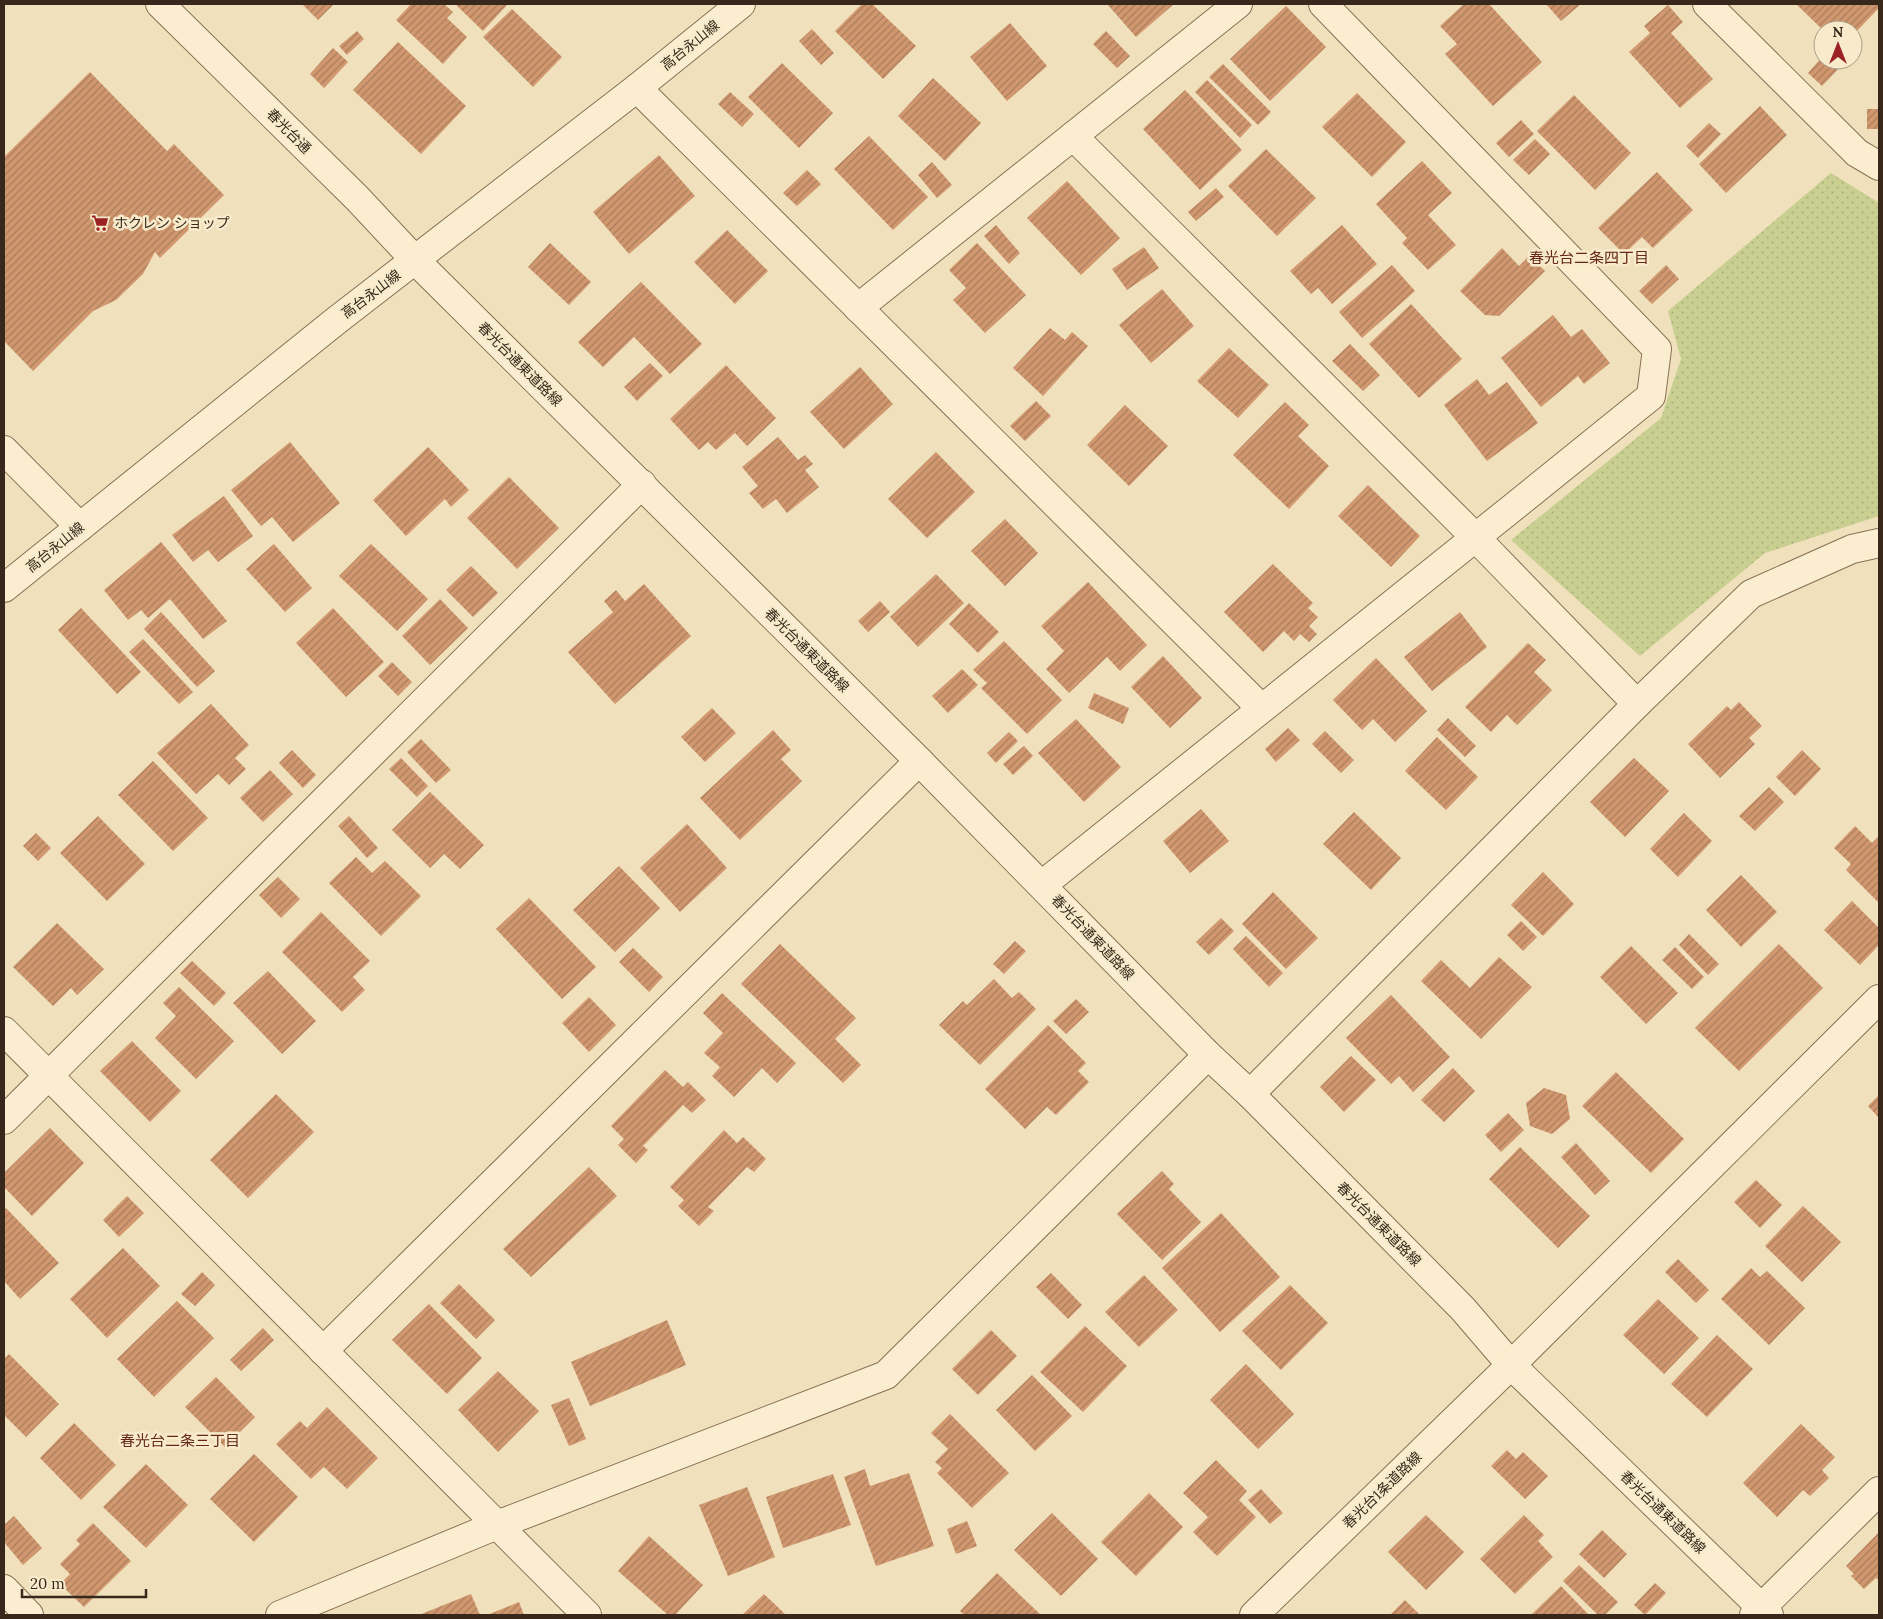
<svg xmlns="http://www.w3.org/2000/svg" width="1883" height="1619" viewBox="0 0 1883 1619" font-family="Lora,'Noto Sans JP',serif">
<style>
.grass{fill:url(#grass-dots)}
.building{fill:url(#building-hatch)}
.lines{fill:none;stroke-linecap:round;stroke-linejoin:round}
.minor-casing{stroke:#897055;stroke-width:30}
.tertiary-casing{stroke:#897055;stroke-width:30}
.minor{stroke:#fbeed0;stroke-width:28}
.tertiary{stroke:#fbeed0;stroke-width:28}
.labels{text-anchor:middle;stroke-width:5;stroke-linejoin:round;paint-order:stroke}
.street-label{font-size:14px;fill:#37281b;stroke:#f7ebcc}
.poi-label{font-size:14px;fill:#37281b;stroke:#f7ebcc;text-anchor:start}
.neighbourhood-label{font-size:15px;fill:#662817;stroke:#f7ebcc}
</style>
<defs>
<pattern id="grass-dots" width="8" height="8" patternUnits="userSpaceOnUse" patternTransform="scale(1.25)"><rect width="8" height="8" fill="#c8cf90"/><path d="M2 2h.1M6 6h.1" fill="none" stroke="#acb27c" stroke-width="1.8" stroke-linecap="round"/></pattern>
<pattern id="building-hatch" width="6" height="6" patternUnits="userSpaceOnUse" patternTransform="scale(1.25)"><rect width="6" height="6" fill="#d19870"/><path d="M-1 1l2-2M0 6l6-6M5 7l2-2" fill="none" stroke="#aa7c5b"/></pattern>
</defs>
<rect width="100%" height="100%" fill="#f0e1bc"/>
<polygon class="grass" points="1831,173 1879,203 1879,516 1765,553 1640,656 1511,540 1661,418 1681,359 1668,311"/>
<g class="building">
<polygon points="302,4 334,4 318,20"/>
<polygon points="411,4 444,4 453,12 447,18 467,37 443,64 396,20"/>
<polygon points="455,4 508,4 483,31"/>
<polygon points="862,4 872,4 916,46 883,79 835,31"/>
<polygon points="1107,4 1174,4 1136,37"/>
<polygon points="1464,4 1489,4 1542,62 1493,106 1445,54 1457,44 1440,26"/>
<polygon points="1546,4 1581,4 1561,21"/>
<polygon points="1796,4 1879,4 1879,8 1853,35 1853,30 1823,30"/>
<polygon points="1668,5 1683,22 1671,33 1713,79 1680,108 1629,52 1650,33 1644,26"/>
<polygon points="1286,6 1326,47 1270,101 1230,59"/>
<polygon points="512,9 562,57 533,87 483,37"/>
<polygon points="1010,23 1047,66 1007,101 970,57"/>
<polygon points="812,29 834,53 821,65 799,41"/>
<polygon points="357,31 364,39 347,55 339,46"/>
<polygon points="1106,31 1130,56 1117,68 1093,44"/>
<polygon points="398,42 466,106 421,154 353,90"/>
<polygon points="333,48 348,62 324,88 310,74"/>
<polygon points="1823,56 1823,60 1843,60 1845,62 1822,86 1808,73"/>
<polygon points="782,63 833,113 799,148 748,97"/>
<polygon points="1223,64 1271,112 1258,125 1209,77"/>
<polygon points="90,72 167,151 174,144 224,195 160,258 155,252 143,274 116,300 93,311 33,371 4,341 4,157"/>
<polygon points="933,78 981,123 945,161 898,116"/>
<polygon points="1207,80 1252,125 1240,138 1195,92"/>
<polygon points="1185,90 1242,150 1200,190 1143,129"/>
<polygon points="730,92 754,114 742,127 718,104"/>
<polygon points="1357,93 1406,142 1372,177 1322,127"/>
<polygon points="1574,95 1631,153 1595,190 1537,131"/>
<polygon points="1760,106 1787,135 1726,193 1699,164"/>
<rect x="1867" y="109" width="12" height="20"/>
<polygon points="1521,120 1534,134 1509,157 1496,143"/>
<polygon points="1709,123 1721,134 1698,158 1686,146"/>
<polygon points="869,136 928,197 893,230 834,169"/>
<polygon points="1535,139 1550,154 1529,175 1513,160"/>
<polygon points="1266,149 1316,198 1277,236 1228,186"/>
<polygon points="659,155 695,196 629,254 593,212"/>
<polygon points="1422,161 1452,193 1428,215 1456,245 1428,270 1402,243 1407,238 1376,204"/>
<polygon points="932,162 952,185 937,198 918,175"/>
<polygon points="807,170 821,184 797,206 783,193"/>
<polygon points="1657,172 1693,210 1653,248 1642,237 1624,254 1598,228"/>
<polygon points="1067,181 1120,238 1081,275 1027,218"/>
<polygon points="1216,188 1224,197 1196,221 1188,212"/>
<polygon points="996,225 1020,253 1009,264 984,236"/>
<polygon points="1342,225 1377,264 1332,304 1318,288 1311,294 1290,271"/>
<polygon points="727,230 768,271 735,304 694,262"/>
<polygon points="550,243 591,282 569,305 528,267"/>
<polygon points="977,243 1026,295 985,333 953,300 966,288 949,270"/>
<polygon points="1144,247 1159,268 1127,290 1112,269"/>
<polygon points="1502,248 1519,266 1529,256 1545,271 1499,316 1485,315 1460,291"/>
<polygon points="1392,265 1415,291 1362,338 1339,312"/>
<polygon points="1666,265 1679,279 1652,304 1639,291"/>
<polygon points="641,282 702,344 670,374 634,337 603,367 578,342"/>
<polygon points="1162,289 1194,326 1151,363 1119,325"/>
<polygon points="1411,304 1462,359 1419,398 1369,344"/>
<polygon points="1553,315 1571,337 1582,329 1610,363 1584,384 1578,376 1541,407 1501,358"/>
<polygon points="1050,328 1065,340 1072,332 1088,346 1043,396 1013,368"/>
<polygon points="1350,344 1380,375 1363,391 1332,361"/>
<polygon points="1229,348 1269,385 1238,418 1197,381"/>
<polygon points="650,363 663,376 637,401 624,387"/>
<polygon points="726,365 776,418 747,446 735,433 716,450 708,442 699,450 670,419"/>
<polygon points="860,367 893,404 844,449 810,412"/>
<polygon points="1477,379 1489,395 1507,382 1538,423 1487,461 1444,405"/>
<polygon points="1036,401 1051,416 1025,441 1010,426"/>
<polygon points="1285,402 1309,425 1298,436 1329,466 1289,509 1233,455"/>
<polygon points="1125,405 1168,446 1129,486 1087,445"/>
<polygon points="778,437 798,460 805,455 813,464 805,470 819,487 787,513 776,499 763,509 749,493 758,486 742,467"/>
<polygon points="290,442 340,503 293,542 272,517 261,526 231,490"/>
<polygon points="428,447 469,490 451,507 445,499 406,536 373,500"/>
<polygon points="936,452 975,492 927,538 888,499"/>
<polygon points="509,477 559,528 517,569 467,518"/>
<polygon points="1368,485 1420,536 1391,567 1338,516"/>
<polygon points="224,496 253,536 218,562 208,550 193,562 172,535"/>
<polygon points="1005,519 1038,553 1005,586 971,551"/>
<polygon points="161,542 227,621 203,639 170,599 148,618 141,610 128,620 104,590"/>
<polygon points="274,544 312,588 285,612 246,569"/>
<polygon points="371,544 428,599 397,631 339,576"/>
<polygon points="1273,564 1313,603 1308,608 1318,617 1309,626 1317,634 1309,642 1300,634 1294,641 1284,631 1263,652 1224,612"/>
<polygon points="471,566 498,593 473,617 446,590"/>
<polygon points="936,574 964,603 918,647 890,617"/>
<polygon points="1088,582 1147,645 1120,671 1107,657 1069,693 1046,669 1064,651 1041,626"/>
<polygon points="644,584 691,636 615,704 568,652 613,612 604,601 616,590 625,601"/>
<polygon points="440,599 468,628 430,665 402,636"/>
<polygon points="880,601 890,612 868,632 858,621"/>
<polygon points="969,603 999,632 978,653 949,624"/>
<polygon points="81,608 141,672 117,694 58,630"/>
<polygon points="333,608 384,662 346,697 296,643"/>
<polygon points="161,612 215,671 197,687 144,629"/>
<polygon points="1460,612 1487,647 1432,691 1404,657"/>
<polygon points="143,639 193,692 179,704 129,652"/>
<polygon points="1004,641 1062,700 1027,734 981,688 987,683 973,670"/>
<polygon points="1528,643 1546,660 1534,672 1552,690 1517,725 1507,715 1491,732 1465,707"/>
<polygon points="1163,656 1202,698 1170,728 1131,687"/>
<polygon points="1376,658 1427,711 1395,742 1373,719 1362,730 1333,700"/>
<polygon points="392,662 412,682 398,696 378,676"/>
<polygon points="962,669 978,685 948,713 932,696"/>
<polygon points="1094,693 1129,708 1123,724 1088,708"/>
<polygon points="1739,702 1762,726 1749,738 1755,744 1720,778 1688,744 1727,706 1731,710"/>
<polygon points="211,704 249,745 235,758 246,769 229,785 218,774 196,794 157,753"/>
<polygon points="712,708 736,733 705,762 681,737"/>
<polygon points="1448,718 1476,746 1465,757 1437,730"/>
<polygon points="1076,719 1121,767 1084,802 1038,753"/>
<polygon points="1288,728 1300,740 1276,762 1265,749"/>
<polygon points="773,730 791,750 781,759 802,781 740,840 700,798"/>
<polygon points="1325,731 1354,760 1341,773 1312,744"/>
<polygon points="1009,732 1018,741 996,763 987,753"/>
<polygon points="1437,737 1478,777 1446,810 1405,771"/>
<polygon points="421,739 451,770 436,783 407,752"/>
<polygon points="1024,746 1033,756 1013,775 1003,764"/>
<polygon points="292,750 316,775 303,788 279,763"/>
<polygon points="1802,750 1821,769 1795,796 1776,777"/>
<polygon points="401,758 428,786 417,797 389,769"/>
<polygon points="1634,758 1669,791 1625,837 1590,802"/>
<polygon points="153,761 208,818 173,851 118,795"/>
<polygon points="270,770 293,794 263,822 240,798"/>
<polygon points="1769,787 1784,802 1755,831 1739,816"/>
<polygon points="430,792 484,845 460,869 444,854 430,868 392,830"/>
<polygon points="1201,809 1229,841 1190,873 1163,841"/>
<polygon points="1354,812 1401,858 1371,890 1323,844"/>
<polygon points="1684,813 1712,841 1678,877 1650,849"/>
<polygon points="98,816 145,864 107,901 60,853"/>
<polygon points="349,816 378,848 367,858 338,826"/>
<polygon points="687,824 727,868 680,912 640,868"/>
<polygon points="1855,826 1872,843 1879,836 1879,903 1846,870 1851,864 1834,848"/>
<polygon points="36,833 51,848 38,861 23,846"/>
<polygon points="356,857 372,873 385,861 421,896 381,936 329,883"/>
<polygon points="619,866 660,908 615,952 573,910"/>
<polygon points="1543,872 1574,904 1543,936 1511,905"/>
<polygon points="1741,875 1777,912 1741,947 1706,910"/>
<polygon points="278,877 300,899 281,918 259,895"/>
<polygon points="1273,892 1318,938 1286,969 1242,924"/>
<polygon points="529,898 596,967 562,999 496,929"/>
<polygon points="1852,901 1879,928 1879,945 1860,965 1824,930"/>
<polygon points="321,912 370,961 353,977 365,990 342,1012 282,952"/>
<polygon points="1221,918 1234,931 1209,955 1196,942"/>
<polygon points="1521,921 1537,937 1523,951 1507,935"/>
<polygon points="57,923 104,969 77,995 71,988 53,1006 13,967"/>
<polygon points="1689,934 1719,964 1708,975 1679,945"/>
<polygon points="1246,936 1283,973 1269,987 1233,949"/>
<polygon points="1015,941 1026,951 1004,974 993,964"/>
<polygon points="780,944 856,1018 835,1039 861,1065 843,1083 741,984"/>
<polygon points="1779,944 1823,988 1739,1071 1695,1028"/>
<polygon points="1631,946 1678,993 1646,1024 1600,977"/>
<polygon points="1675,947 1704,977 1692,989 1662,960"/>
<polygon points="633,948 663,977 649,992 619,962"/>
<polygon points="1499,957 1532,987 1481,1039 1421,981 1441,960 1470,988"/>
<polygon points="192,961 226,993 214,1006 180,973"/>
<polygon points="268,971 316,1021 282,1054 233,1003"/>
<polygon points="994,979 1012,998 1019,992 1036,1009 980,1065 939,1025 963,1001 967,1005"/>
<polygon points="179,987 234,1041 196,1079 155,1038 176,1016 163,1003"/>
<polygon points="722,993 796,1063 777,1083 762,1068 734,1097 712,1076 720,1067 704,1053 723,1033 703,1013"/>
<polygon points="1391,995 1450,1057 1413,1092 1399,1076 1391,1084 1346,1038"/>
<polygon points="589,997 616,1025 589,1052 562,1023"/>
<polygon points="1076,999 1089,1012 1066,1034 1053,1021"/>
<polygon points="1048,1025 1086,1063 1078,1071 1089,1082 1056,1115 1047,1107 1025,1129 985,1089"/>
<polygon points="132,1041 181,1091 150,1122 100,1071"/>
<polygon points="1351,1056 1376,1080 1344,1112 1320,1087"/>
<polygon points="1453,1068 1475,1091 1444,1122 1421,1100"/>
<polygon points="665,1070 683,1087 688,1082 706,1100 692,1113 683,1105 643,1146 648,1150 636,1163 618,1145 624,1139 611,1126"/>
<polygon points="1616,1072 1684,1139 1651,1173 1582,1106"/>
<polygon points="1544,1088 1566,1095 1570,1119 1552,1134 1530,1126 1526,1103"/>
<polygon points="276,1094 314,1132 248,1198 210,1160"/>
<polygon points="1879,1095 1879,1118 1868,1106"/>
<polygon points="1508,1113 1524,1130 1501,1152 1485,1135"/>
<polygon points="50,1128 84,1163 32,1216 4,1187 4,1173"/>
<polygon points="724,1130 737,1143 743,1137 766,1159 754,1172 747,1167 708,1207 714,1211 699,1226 678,1206 684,1200 670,1187"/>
<polygon points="1576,1143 1610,1181 1595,1195 1561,1157"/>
<polygon points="1520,1147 1590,1216 1558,1248 1489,1179"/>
<polygon points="589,1167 617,1196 531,1277 503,1249"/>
<polygon points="1162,1171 1174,1184 1169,1189 1201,1222 1162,1260 1117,1214"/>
<polygon points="1756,1180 1782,1205 1760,1228 1734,1202"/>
<polygon points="127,1196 144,1213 119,1237 103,1220"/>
<polygon points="1803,1206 1841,1242 1802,1282 1765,1246"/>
<polygon points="6,1208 59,1263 20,1299 4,1281 4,1211"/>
<polygon points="1221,1213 1280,1277 1220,1332 1162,1268"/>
<polygon points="123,1248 160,1286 107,1338 70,1299"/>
<polygon points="1678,1259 1709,1290 1696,1303 1665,1272"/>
<polygon points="1751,1268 1760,1277 1767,1271 1805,1308 1769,1345 1721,1299"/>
<polygon points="202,1272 215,1285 195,1306 181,1294"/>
<polygon points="1051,1273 1082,1305 1068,1319 1036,1287"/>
<polygon points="1144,1275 1178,1310 1139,1347 1105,1312"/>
<polygon points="459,1284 495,1320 476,1339 440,1303"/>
<polygon points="1290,1285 1328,1323 1281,1370 1242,1331"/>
<polygon points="1658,1299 1699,1338 1664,1374 1623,1335"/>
<polygon points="177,1301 214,1338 154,1397 117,1359"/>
<polygon points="429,1304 482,1358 447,1394 392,1340"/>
<polygon points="667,1320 686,1365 590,1406 571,1362"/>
<polygon points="1085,1326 1127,1366 1083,1412 1040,1372"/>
<polygon points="263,1328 274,1340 241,1371 230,1360"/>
<polygon points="991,1330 1017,1356 978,1395 952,1369"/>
<polygon points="1717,1335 1753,1369 1707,1417 1671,1384"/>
<polygon points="9,1354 59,1404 26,1437 4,1415 4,1359"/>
<polygon points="1246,1364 1294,1414 1258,1449 1210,1400"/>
<polygon points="498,1371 539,1411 498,1452 458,1410"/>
<polygon points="1032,1375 1072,1416 1035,1451 996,1410"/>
<polygon points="216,1377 255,1417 225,1447 185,1407"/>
<polygon points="569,1398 586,1439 569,1446 551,1405"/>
<polygon points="327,1407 378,1458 347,1489 324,1467 311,1479 276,1444 300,1421 307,1428"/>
<polygon points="950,1414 1009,1473 972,1508 937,1473 942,1468 935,1462 948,1449 931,1433"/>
<polygon points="74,1423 116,1465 81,1500 40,1458"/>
<polygon points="1801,1424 1835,1457 1822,1470 1829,1478 1810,1496 1803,1490 1777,1517 1743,1483"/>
<polygon points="1507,1450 1516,1459 1523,1452 1548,1476 1525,1499 1491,1466"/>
<polygon points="254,1454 298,1497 254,1542 210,1499"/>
<polygon points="1216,1460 1247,1491 1239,1500 1256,1517 1217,1556 1193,1532 1208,1517 1183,1493"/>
<polygon points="146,1464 188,1505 146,1548 103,1507"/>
<polygon points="865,1469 870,1486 909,1473 934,1546 876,1566 844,1477"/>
<polygon points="833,1474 851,1525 783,1548 766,1497"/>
<polygon points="747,1487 775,1557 728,1576 699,1505"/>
<polygon points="1261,1489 1283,1513 1270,1524 1248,1500"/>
<polygon points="1149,1493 1183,1527 1136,1576 1101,1542"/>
<polygon points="1052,1513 1098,1559 1061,1596 1014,1550"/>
<polygon points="1426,1515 1464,1552 1426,1590 1388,1552"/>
<polygon points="1524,1515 1544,1535 1538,1541 1553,1557 1515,1594 1480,1559"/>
<polygon points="14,1516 42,1548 23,1565 4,1542 4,1525"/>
<polygon points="967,1521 977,1546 956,1554 947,1529"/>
<polygon points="93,1523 131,1561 84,1607 60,1584 70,1574 60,1564 80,1544 76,1540"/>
<polygon points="1602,1530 1627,1554 1604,1578 1579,1554"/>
<polygon points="1879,1532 1879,1580 1876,1578 1864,1589 1851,1576 1854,1574 1846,1566"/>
<polygon points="649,1536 703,1585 675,1615 668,1615 618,1571"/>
<polygon points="1579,1565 1618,1602 1605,1615 1598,1615 1563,1581"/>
<polygon points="997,1573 1041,1615 964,1615 960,1611"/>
<polygon points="1655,1583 1666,1593 1645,1615 1634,1605"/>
<polygon points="1561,1586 1589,1615 1531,1615"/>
<polygon points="471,1594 480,1615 419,1615"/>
<polygon points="764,1594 786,1615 742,1615"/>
<polygon points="1405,1600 1420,1615 1390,1615"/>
<polygon points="519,1602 524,1615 487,1615"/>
</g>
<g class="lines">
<g class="minor-casing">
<g id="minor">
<polyline points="1707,4 1857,153 1879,166"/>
<polyline points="637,88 1261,708"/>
<polyline points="1073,136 1476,538 1637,704"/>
<polyline points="415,260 919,761 1208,1055 1250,1094 1463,1309 1511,1365 1769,1615"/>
<polyline points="858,308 1238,4"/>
<polyline points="4,450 80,527"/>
<path d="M 1042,885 C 1245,721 1449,560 1651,396 L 1657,349 L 1323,4"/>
<polyline points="4,1031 587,1615"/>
<polyline points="1250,1094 1637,704 1751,594 1852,549 1879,543"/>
<polyline points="4,1120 642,484"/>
<polyline points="323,1351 919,761"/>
<polyline points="4,1589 29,1615"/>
<polyline points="280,1615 497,1525 886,1375 1208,1055"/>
<polyline points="1254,1615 1511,1365 1879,999"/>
<polyline points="1754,1615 1879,1491"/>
</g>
</g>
<g class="tertiary-casing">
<g id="tertiary">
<polyline points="160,4 357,198 415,260"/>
<polyline points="4,588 337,320 637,88 741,4"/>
</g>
</g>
<use href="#minor" class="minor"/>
<use href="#tertiary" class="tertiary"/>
</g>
<defs>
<g id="supermarket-bare" transform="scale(1.35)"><path d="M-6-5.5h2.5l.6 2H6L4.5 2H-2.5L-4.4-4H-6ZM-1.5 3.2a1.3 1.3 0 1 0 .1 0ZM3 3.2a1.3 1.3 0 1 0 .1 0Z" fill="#9c2122" stroke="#f7ebcc" stroke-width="2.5" paint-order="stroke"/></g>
</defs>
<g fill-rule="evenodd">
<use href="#supermarket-bare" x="100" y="223"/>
</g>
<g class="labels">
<g class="street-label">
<text transform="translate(690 45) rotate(-39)" y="5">高台永山線</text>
<text transform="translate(289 131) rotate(45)" y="5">春光台通</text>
<text transform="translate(371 294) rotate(-37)" y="5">高台永山線</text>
<text transform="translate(520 364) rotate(45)" y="5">春光台通東道路線</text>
<text transform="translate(55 547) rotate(-39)" y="5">高台永山線</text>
<text transform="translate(807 650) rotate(45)" y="5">春光台通東道路線</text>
<text transform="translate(1093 937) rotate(46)" y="5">春光台通東道路線</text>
<text transform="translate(1379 1224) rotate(45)" y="5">春光台通東道路線</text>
<text transform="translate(1382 1490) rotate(-44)" y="5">春光台1条道路線</text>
<text transform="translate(1663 1512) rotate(44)" y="5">春光台通東道路線</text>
</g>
<g class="poi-label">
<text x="114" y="228">ホクレン ショップ</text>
</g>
<g class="neighbourhood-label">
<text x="1589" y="263">春光台二条四丁目</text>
<text x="180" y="1446">春光台二条三丁目</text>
</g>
</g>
<rect width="1883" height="1619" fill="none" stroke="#37281b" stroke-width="10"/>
<g transform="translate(1838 45)"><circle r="24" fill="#f7ebcc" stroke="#aa9d85"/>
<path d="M0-4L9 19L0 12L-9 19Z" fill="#9c2122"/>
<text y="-8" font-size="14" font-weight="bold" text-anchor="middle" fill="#37281b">N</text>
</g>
<path d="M22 1589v8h124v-8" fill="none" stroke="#37281b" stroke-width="2.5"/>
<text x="30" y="1589" font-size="15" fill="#37281b" stroke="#f7ebcc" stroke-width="4" paint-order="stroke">20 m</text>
</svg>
